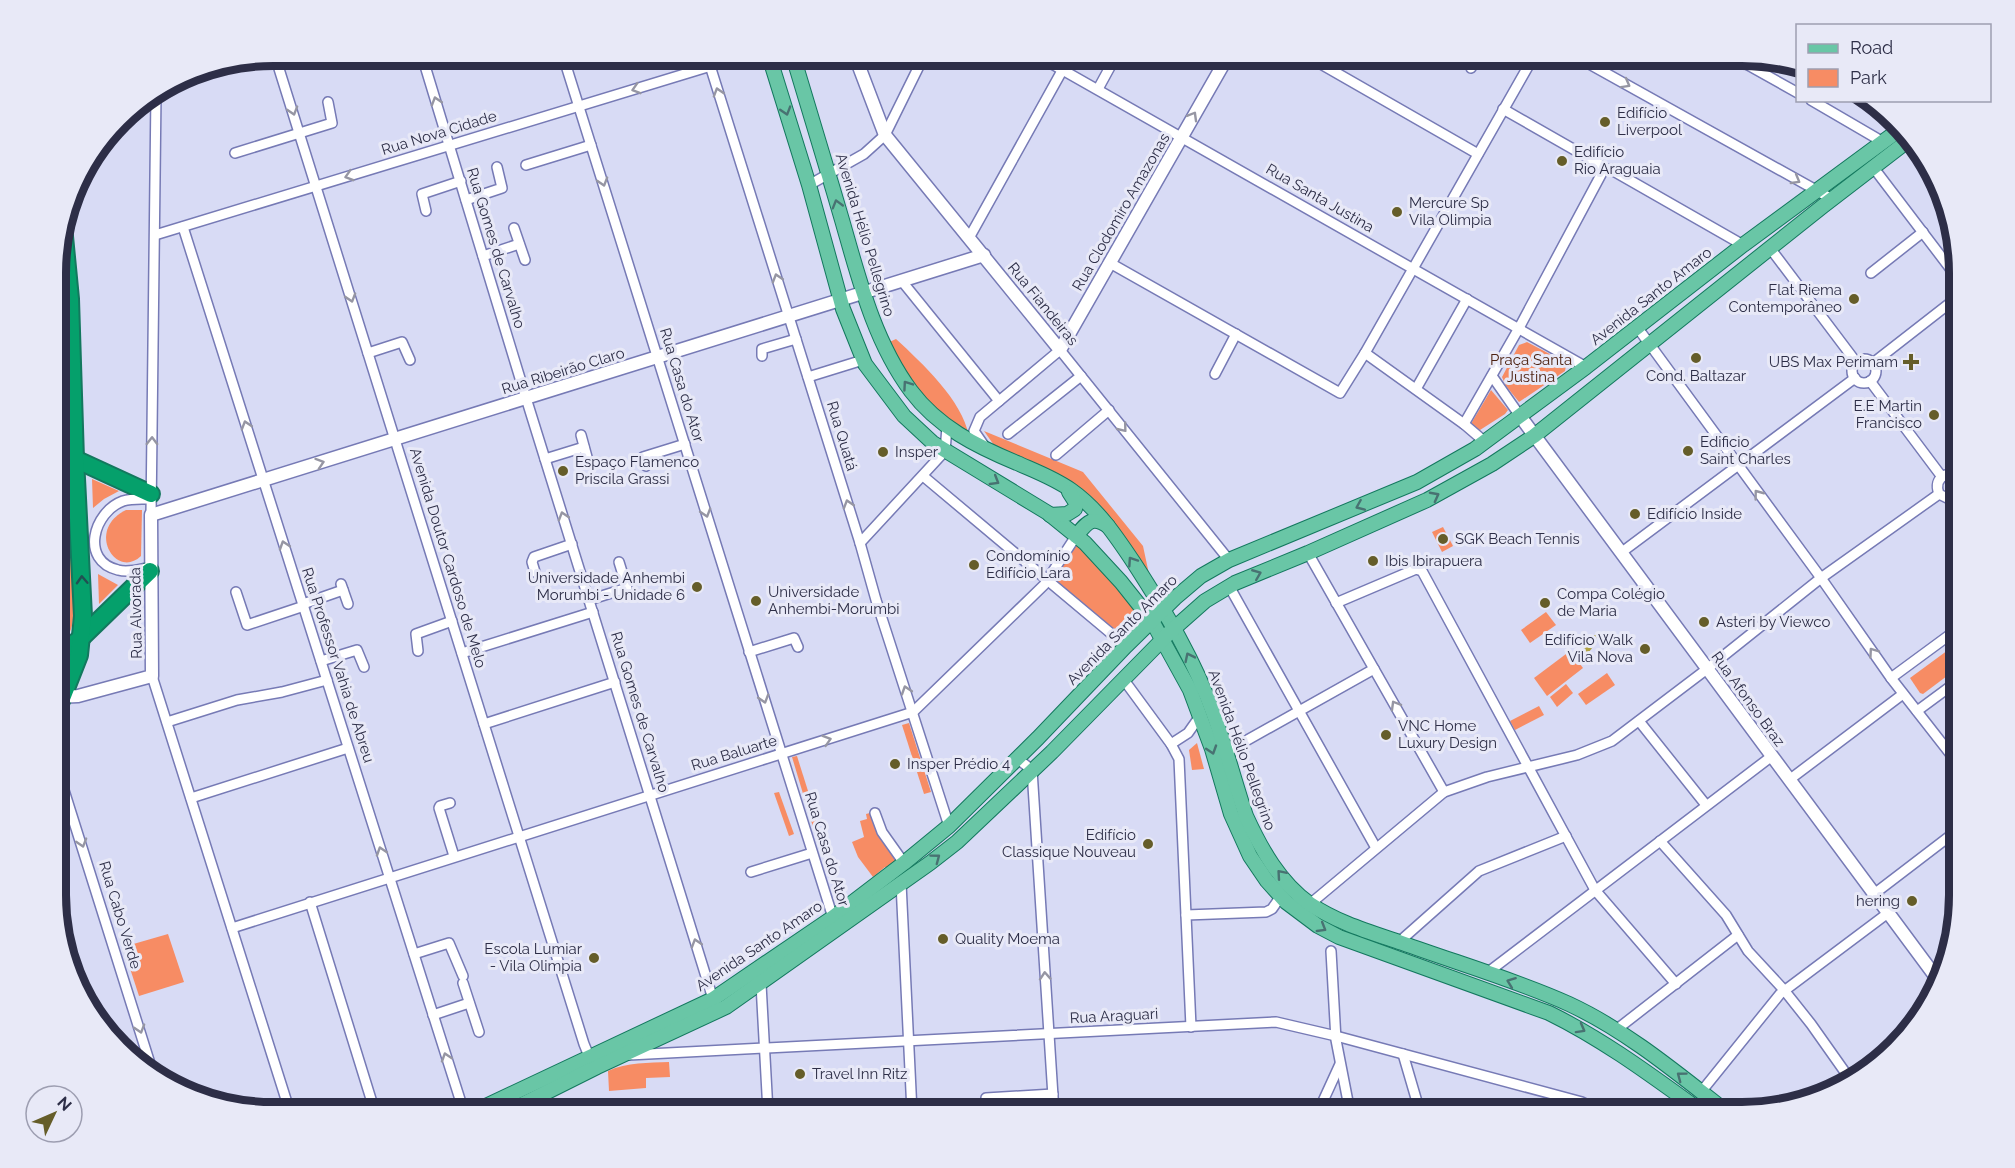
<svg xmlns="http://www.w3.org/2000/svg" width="2015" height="1168" viewBox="0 0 2015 1168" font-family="Raleway,sans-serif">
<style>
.green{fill:#f78c64}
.water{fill:#afa140}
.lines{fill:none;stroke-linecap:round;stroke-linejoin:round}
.street-casing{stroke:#767ab5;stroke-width:12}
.secondary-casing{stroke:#767ab5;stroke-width:15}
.primary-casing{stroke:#13785e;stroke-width:16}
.highway-casing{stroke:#13785e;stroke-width:20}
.street{stroke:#fff;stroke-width:9}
.secondary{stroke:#fff;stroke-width:12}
.primary{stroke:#69c6a6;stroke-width:14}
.highway{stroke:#05a06b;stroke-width:16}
.oneway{stroke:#9696a3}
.oneway2{stroke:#487272}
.oneway3{stroke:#215052}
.poi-dot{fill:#655d29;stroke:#e8e9f7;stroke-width:2}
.labels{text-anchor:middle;stroke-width:6;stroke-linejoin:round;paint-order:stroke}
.poi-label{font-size:15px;fill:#2d2e47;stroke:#e8e9f7;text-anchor:start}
.street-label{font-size:15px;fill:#2d2e47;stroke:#e8e9f7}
.park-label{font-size:15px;fill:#4d2211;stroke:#e8e9f7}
.rim{fill:none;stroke:#2d2e47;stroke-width:8}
</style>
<rect width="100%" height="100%" fill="#d8dbf5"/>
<g class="green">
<path d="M 896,339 C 923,364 962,400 969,436 L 957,429 L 913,388 L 885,344 Z"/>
<polygon points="1527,342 1563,361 1566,366 1565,371 1519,402 1506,386 1502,377 1519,345"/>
<polygon points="1491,390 1508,410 1505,414 1480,430 1471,425 1472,422"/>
<polygon points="984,431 1083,472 1143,546 1149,574 1111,520 996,448"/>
<path d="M 57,459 L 65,459 L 74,606 C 73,627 72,634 57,649 Z"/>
<polygon points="92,479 119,491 104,499 93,508"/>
<path d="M 126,510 L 142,510 L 141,556 C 116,580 85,530 126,510 Z"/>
<polygon points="1443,527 1453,546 1442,552 1432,532"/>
<polygon points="1076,543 1087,552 1142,615 1143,623 1140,622 1126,640 1117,639 1057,583 1058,572"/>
<polygon points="98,574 118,585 99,604"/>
<polygon points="1546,612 1556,625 1530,643 1521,630"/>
<polygon points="1959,642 1959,667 1923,694 1920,693 1910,678"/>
<polygon points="1570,651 1583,668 1547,696 1534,678"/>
<polygon points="1607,673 1615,685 1586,705 1578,694"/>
<polygon points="1566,684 1573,693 1557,707 1550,697"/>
<polygon points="1539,706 1544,715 1515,730 1510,721"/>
<polygon points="909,723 931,792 924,794 902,725"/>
<polygon points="1197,743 1204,769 1192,770 1189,750"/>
<polygon points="797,756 819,826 813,827 792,757"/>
<polygon points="779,792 794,834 789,836 774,793"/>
<polygon points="870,813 879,835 900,861 889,870 885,867 873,877 858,857 852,842 864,837 860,821 867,819 866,814"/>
<polygon points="168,934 184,982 139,996 123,947"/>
<path d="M 669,1062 L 670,1077 L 646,1078 L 646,1088 L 609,1091 L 608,1071 C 627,1062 649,1063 669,1062 Z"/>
</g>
<path class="water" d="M 1593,635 L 1597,635 C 1596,645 1588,656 1579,658 L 1574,652 L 1584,648 Z"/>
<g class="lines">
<g class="street-casing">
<g id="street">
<polyline points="275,56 584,1044 591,1061"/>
<polyline points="422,56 526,398 713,999"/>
<polyline points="563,56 834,921"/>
<polyline points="707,56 860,543 876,600 949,826"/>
<polyline points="1038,56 1586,367"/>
<polyline points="1307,56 1478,154"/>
<polyline points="1575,56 1832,199"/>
<polyline points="1732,56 1798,93"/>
<polyline points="1471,68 1478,56"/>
<polyline points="1098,89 1116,56"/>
<polyline points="1811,100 1883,142"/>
<polyline points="1503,109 1601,165 1603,171"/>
<polyline points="235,153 332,123 328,102"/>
<polyline points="526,165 591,145"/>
<polyline points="1873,167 1959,280"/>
<polyline points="1603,171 1610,169 1743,245"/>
<polyline points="809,185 864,154 885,135 924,56"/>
<polyline points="466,200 502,188 497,167"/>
<polyline points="426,211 422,194 461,181"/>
<polyline points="183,227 464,1112"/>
<polyline points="514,228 525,260"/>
<polyline points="155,235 724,62 730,56"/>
<polyline points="969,238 1063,69"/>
<polyline points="1770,248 1856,362"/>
<polyline points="483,256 519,244"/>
<polyline points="1110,263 1340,393 1365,353 1534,56"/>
<polyline points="1871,273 1923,232"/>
<polyline points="901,280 999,401"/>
<polyline points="1637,327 1821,578 1891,678 1959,765"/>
<polyline points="368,353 402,342 410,360"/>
<polyline points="1365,353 1464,424 1485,442"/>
<polyline points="762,356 762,349 796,339"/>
<circle cx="1864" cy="371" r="12"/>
<polyline points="1873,363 1959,296"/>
<polyline points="1215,374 1236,334"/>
<polyline points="1492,376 1520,416"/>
<polyline points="808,377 863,360"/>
<polyline points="1870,381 1942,477"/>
<polyline points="1416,389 1467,299"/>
<polyline points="1464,424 1519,328 1603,171"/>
<polyline points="1008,434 1081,376"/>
<polyline points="581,435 587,457"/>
<polyline points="983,444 974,431 980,417 1060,350 1229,560"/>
<polyline points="1056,455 1109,410"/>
<polyline points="545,459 584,447"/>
<polyline points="646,466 643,457 685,444"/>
<polyline points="923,476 1126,646"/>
<path d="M 1959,482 L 1954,477 L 1945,475 C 1937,479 1936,486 1939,494 L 1947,498 L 1956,496 L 1959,492"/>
<polyline points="151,515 156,93"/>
<polyline points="860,543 945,451 947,427"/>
<polyline points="1622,552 1855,378"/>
<polyline points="1308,553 1444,792"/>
<path d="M 151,567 C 140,569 129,573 118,570 C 80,561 93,512 123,501 C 132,498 142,499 151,499"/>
<polyline points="535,572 532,562 534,557 572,544"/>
<polyline points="341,584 348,604"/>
<polyline points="1229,586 1376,848"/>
<polyline points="236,592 247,625 304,606"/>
<polyline points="589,600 627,588 619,562"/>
<polyline points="1336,603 1416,569 1422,571 1595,890 1676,984"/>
<polyline points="303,604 343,590"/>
<polyline points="418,651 416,634 452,621"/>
<polyline points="749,652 794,638 798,647"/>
<polyline points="462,653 593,612"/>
<polyline points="321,661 357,650 364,667"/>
<polyline points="152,676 290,1112"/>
<polyline points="1891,678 1959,628"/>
<polyline points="1124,680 1171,744 1179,759 1191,1027"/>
<polyline points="1917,711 1959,680"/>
<polyline points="1639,721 1706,805"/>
<polyline points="167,722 237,700 282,692 327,680"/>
<polyline points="484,724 615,682"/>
<polyline points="1171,744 1188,733 1200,716"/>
<polyline points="1226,752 1374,669"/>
<polyline points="1018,759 1032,770 1054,1112"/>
<polyline points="57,768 153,1073"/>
<polyline points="1789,780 1903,694"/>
<polyline points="191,798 348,748"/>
<polyline points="450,803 440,806 439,808 454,856"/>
<polyline points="875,813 882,832 904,863"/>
<polyline points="1660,841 1726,915 1748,951 1784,990 1811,1024 1852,1082"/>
<polyline points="751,872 812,853"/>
<polyline points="901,883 912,1112"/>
<polyline points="1874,894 1959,829"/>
<polyline points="310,902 375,1112"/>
<polyline points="1310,904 1444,792 1487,777 1577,755 1612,741 1707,669 1821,578 1939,494"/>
<polyline points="1186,915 1266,912 1272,909 1281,896"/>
<polyline points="232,928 913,712 1044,585 1076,536"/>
<polyline points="1399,942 1479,871 1566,836"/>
<polyline points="1331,951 1336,1040 1350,1112"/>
<polyline points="414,954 449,943 463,976"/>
<polyline points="1487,973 1772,756"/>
<polyline points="758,980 761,984 768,1112"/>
<polyline points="463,983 479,1032"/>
<polyline points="433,1015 469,1003"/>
<polyline points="1616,1030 1738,935"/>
<polyline points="1403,1054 1420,1112"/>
<polyline points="629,1055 1276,1022 1336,1036 1582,1102 1590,1106 1595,1112"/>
<polyline points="1701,1092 1780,994 1888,913"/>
<polyline points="987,1112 986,1098 1053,1094"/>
<polyline points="1318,1112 1340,1064"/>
</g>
</g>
<g class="secondary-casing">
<g id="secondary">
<polyline points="855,56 885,135 1060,350 1228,56"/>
<polyline points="1520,416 1938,980"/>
<polyline points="57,697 78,696 152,676 151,515 984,255"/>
</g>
</g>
<g class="primary-casing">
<g id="primary">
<path d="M 769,56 L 809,185 L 843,309 L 865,364 L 904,416 L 933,443 L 1048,513 L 1085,543 L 1121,582 L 1152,621 L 1190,690 L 1212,749 L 1231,814 L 1250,856 L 1267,881 L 1286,902 L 1318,926 L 1339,937 L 1549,1013 C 1604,1040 1652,1076 1702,1112"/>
<path d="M 793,56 C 809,110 826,165 842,220 C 859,279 874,341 911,391 C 938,427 976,446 1017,463 C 1035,471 1054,478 1071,490 C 1098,509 1116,536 1134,563 C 1165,611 1195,661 1214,715 C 1226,748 1235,783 1246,816 C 1261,849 1280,883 1310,904 C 1338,923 1370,932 1402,943 C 1457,963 1516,980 1569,1004 C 1627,1031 1677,1073 1727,1112"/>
<polyline points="1050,515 1067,514 1075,509 1076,503 1069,492"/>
<path d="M 1076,536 C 1087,523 1091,515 1108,526"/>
<polyline points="473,1112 713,999 832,918 904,863 949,826 1038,738 1126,646 1175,598 1201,576 1229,560 1417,482 1475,449 1586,367 1743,245 1899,130"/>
<polyline points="507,1112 597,1067 726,1007 930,863 957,842 1052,752 1170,632 1205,601 1235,583 1308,553 1427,500 1492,464 1534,436 1823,206 1909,140"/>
</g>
</g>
<g class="highway-casing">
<g id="highway">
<polyline points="75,459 151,494"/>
<polyline points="57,657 81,638 150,571"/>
<polyline points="57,711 79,655 83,616 75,459 70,299 63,226"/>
</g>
</g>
<use href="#street" class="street"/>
<use href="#secondary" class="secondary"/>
<use href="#primary" class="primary"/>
<use href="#highway" class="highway"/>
</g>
<defs><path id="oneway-chevron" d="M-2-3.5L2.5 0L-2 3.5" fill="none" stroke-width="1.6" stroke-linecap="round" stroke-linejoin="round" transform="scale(1.5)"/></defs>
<g class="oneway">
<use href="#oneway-chevron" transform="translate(1626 84) rotate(29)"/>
<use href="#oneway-chevron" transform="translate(636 89) rotate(163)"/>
<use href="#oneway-chevron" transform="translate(718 92) rotate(-107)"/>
<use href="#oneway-chevron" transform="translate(436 101) rotate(-107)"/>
<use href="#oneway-chevron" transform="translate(293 111) rotate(73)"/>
<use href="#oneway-chevron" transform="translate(1193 116) rotate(-60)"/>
<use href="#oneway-chevron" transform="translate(349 176) rotate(163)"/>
<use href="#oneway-chevron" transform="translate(1796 180) rotate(30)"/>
<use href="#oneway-chevron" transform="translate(603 182) rotate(73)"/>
<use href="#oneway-chevron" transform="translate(777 278) rotate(-107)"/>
<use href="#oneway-chevron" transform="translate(351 298) rotate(73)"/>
<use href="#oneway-chevron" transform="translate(246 425) rotate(-107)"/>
<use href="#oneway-chevron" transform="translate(1123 428) rotate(51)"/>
<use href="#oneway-chevron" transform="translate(152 441) rotate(-89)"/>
<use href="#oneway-chevron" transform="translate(320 463) rotate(-18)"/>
<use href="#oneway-chevron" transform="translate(1758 494) rotate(-127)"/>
<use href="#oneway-chevron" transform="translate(848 504) rotate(-107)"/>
<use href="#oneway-chevron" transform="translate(706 513) rotate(73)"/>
<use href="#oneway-chevron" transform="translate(563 516) rotate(-107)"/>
<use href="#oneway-chevron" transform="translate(284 545) rotate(-108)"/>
<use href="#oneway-chevron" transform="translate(1873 652) rotate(-125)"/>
<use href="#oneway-chevron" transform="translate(906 690) rotate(-108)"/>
<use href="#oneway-chevron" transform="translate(764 699) rotate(73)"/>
<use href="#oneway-chevron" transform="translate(1395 705) rotate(-120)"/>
<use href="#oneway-chevron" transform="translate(827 740) rotate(-17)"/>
<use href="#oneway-chevron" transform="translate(82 843) rotate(73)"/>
<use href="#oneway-chevron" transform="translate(381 851) rotate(-108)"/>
<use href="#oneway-chevron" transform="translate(696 943) rotate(-107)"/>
<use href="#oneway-chevron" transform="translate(1045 976) rotate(-94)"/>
<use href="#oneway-chevron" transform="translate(140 1029) rotate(73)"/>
<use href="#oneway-chevron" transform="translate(446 1057) rotate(-108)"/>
</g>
<g class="oneway2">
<use href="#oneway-chevron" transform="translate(786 111) rotate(73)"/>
<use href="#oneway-chevron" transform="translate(837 204) rotate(-106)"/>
<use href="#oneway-chevron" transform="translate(907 385) rotate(-125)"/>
<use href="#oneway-chevron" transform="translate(995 481) rotate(31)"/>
<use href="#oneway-chevron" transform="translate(1435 496) rotate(-28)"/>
<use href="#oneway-chevron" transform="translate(1360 506) rotate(157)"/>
<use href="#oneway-chevron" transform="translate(1132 561) rotate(-124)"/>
<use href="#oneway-chevron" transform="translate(1257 574) rotate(-22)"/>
<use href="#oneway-chevron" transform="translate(1189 657) rotate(-116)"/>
<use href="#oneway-chevron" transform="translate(1212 750) rotate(72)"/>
<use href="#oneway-chevron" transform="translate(936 858) rotate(-37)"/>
<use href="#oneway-chevron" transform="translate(1281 874) rotate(-131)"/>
<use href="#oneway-chevron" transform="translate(1322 928) rotate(31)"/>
<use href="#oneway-chevron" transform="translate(1511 982) rotate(-159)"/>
<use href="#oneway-chevron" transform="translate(1581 1029) rotate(29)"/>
<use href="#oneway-chevron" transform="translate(1681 1076) rotate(-143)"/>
</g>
<use class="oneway3" href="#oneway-chevron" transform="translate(82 580) rotate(-93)"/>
<g class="poi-dot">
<circle cx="1605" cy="122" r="6"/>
<circle cx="1562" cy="161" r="6"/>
<circle cx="1397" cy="212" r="6"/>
<circle cx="1854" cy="299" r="6"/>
<circle cx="1696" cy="358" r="6"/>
<path d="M1908 353h6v6h6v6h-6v6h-6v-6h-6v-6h6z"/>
<circle cx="1934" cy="415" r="6"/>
<circle cx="1688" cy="451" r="6"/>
<circle cx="883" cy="452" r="6"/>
<circle cx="563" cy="471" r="6"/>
<circle cx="1635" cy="514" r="6"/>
<circle cx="1443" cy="539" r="6"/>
<circle cx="1373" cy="561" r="6"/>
<circle cx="974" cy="565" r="6"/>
<circle cx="697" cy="587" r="6"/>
<circle cx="756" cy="601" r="6"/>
<circle cx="1545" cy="603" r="6"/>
<circle cx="1704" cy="622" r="6"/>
<circle cx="1645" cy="649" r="6"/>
<circle cx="1386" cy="735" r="6"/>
<circle cx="895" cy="764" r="6"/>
<circle cx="1148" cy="844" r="6"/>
<circle cx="1912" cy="901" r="6"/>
<circle cx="943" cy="939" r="6"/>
<circle cx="594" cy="958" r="6"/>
<circle cx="800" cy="1074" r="6"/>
</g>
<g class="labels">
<g class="poi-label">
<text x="1617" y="118">Edifício<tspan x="1617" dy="17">Liverpool</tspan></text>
<text x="1574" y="157">Edifício<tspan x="1574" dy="17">Rio Araguaia</tspan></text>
<text x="1409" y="208">Mercure Sp<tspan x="1409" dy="17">Vila Olimpia</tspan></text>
<text x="1842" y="295" text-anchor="end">Flat Riema<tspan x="1842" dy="17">Contemporâneo</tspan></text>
<text x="1898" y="367" text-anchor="end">UBS Max Perimam</text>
<text x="1696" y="381" text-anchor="middle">Cond. Baltazar</text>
<text x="1922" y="411" text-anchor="end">E.E Martin<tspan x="1922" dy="17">Francisco</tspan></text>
<text x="1700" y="447">Edificio<tspan x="1700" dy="17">Saint Charles</tspan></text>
<text x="895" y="457">Insper</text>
<text x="575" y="467">Espaço Flamenco<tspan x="575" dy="17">Priscila Grassi</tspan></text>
<text x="1647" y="519">Edifício Inside</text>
<text x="1455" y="544">SGK Beach Tennis</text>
<text x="986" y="561">Condomínio<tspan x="986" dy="17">Edifício Lara</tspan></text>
<text x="1385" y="566">Ibis Ibirapuera</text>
<text x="685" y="583" text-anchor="end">Universidade Anhembi<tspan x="685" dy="17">Morumbi - Unidade 6</tspan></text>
<text x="768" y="597">Universidade<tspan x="768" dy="17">Anhembi-Morumbi</tspan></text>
<text x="1557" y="599">Compa Colégio<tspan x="1557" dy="17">de Maria</tspan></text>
<text x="1716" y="627">Asteri by Viewco</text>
<text x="1633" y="645" text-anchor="end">Edifício Walk<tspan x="1633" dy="17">Vila Nova</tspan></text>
<text x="1398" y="731">VNC Home<tspan x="1398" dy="17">Luxury Design</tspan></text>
<text x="907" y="769">Insper Prédio 4</text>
<text x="1136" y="840" text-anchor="end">Edifício<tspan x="1136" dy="17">Classique Nouveau</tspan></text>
<text x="1900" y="906" text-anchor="end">hering</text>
<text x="955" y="944">Quality Moema</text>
<text x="582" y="954" text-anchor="end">Escola Lumiar<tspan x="582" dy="17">- Vila Olimpia</tspan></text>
<text x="812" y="1079">Travel Inn Ritz</text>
</g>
<g class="street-label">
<text transform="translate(439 133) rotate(-17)" y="5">Rua Nova Cidade</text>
<text transform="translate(1320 198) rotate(30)" y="5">Rua Santa Justina</text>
<text transform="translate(1121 212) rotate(-60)" y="5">Rua Clodomiro Amazonas</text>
<text transform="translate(865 235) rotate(73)" y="5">Avenida Hélio Pellegrino</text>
<text transform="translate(496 248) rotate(73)" y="5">Rua Gomes de Carvalho</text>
<text transform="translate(1651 296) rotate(-38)" y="5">Avenida Santo Amaro</text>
<text transform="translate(1043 304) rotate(51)" y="5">Rua Fiandeiras</text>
<text transform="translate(563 371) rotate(-17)" y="5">Rua Ribeirão Claro</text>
<text transform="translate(682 385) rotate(73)" y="5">Rua Casa do Ator</text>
<text transform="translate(842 436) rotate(73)" y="5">Rua Quatá</text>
<text transform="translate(448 558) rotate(73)" y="5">Avenida Doutor Cardoso de Melo</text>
<text transform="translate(136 613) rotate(-91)" y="5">Rua Alvorada</text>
<text transform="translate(1122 630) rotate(-45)" y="5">Avenida Santo Amaro</text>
<text transform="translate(338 665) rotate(72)" y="5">Rua Professor Vahia de Abreu</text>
<text transform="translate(1748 699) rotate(54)" y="5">Rua Afonso Braz</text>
<text transform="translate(640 712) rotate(73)" y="5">Rua Gomes de Carvalho</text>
<text transform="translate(1242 750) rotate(70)" y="5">Avenida Hélio Pellegrino</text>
<text transform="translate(734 753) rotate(-17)" y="5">Rua Baluarte</text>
<text transform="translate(827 849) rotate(73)" y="5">Rua Casa do Ator</text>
<text transform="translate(120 915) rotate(73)" y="5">Rua Cabo Verde</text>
<text transform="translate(759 946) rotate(-34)" y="5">Avenida Santo Amaro</text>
<text transform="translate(1114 1016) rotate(-3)" y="5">Rua Araguari</text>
</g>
<g class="park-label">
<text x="1531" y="365">Praça Santa<tspan x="1531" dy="17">Justina</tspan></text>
</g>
</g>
<path d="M0 0H2015V1168H0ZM273 66H1742A207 207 0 0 1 1949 273V895A207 207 0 0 1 1742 1102H273A207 207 0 0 1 66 895V273A207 207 0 0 1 273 66Z" fill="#e8e9f7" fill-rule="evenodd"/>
<path class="rim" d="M273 66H1742A207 207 0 0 1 1949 273V895A207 207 0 0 1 1742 1102H273A207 207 0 0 1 66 895V273A207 207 0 0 1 273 66Z"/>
<rect x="1796" y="24" width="195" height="78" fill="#e8e9f7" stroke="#9d9eb1" stroke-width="1.5"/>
<rect x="1808" y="44" width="30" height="9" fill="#69c6a6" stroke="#9d9eb1" stroke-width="1.5"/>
<text x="1850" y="54" font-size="18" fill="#2d2e47">Road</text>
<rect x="1808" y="69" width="30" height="18" fill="#f78c64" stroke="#9d9eb1" stroke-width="1.5"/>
<text x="1850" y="84" font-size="18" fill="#2d2e47">Park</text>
<g transform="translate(54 1114) rotate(46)"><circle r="28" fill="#e8e9f7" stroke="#9d9eb1" stroke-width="1.5"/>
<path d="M0-4.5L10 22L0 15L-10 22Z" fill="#655d29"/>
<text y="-9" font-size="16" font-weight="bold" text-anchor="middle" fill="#2d2e47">N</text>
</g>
</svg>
